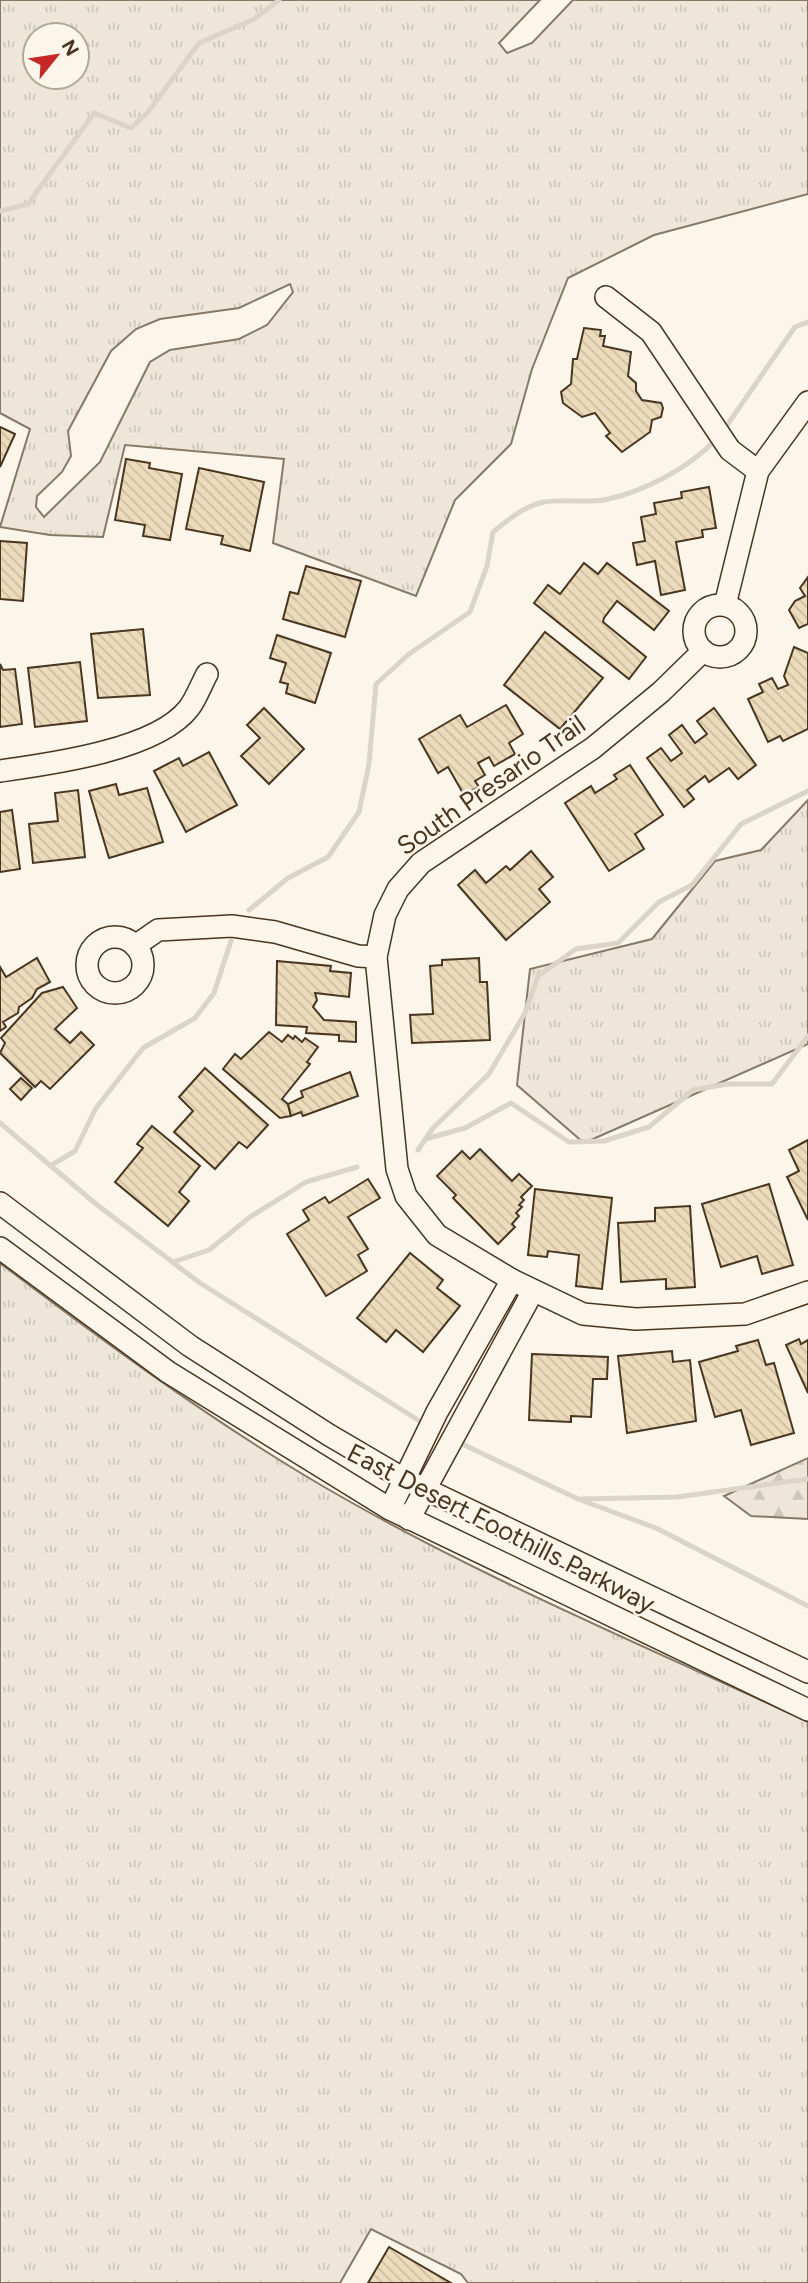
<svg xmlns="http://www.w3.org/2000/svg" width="808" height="2283" viewBox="0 0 808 2283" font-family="Figtree,sans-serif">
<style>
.grass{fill:url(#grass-tufts);stroke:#887966;stroke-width:2;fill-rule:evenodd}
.forest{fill:url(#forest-firs);stroke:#887966;stroke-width:2}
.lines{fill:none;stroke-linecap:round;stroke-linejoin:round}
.stream{stroke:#dcd4c6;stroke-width:5}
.building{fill:url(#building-back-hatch);stroke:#4a3520;stroke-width:2}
.minor-casing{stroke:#4a3520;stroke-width:24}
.minor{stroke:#fbf6e9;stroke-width:21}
.labels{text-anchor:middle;stroke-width:5;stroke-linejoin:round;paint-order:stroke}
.street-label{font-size:26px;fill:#4a3520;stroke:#fbf6e9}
</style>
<defs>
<pattern id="grass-tufts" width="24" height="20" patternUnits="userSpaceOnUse" patternTransform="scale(1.75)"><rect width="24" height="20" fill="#ede6d9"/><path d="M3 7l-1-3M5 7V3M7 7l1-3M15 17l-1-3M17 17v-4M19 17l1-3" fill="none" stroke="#cdc6ba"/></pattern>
<pattern id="forest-firs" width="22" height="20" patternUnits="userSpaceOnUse" patternTransform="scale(1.75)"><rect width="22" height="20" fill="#ede6d9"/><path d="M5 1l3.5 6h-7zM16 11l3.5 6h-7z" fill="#cdc6ba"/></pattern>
<pattern id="building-back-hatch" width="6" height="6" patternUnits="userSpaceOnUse" patternTransform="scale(1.75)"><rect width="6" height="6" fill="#ecdcbc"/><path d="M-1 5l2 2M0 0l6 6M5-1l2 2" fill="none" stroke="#ccbda1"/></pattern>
</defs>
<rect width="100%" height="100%" fill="#fbf6e9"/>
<g class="grass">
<path d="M 0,0 L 540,0 L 499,43 L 507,53 L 532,43 L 573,0 L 808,0 L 808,194 L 654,235 L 568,278 L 532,369 L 511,444 L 455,500 L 416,596 L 273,543 L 284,459 L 125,445 L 103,537 L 50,535 L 0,527 L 30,429 L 0,413 ZM 77,35 L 77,77 L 35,77 L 35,35 ZM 290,284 L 293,292 L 267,325 L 239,339 L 170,350 L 150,362 L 100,462 L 44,517 L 36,507 L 37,496 L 62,472 L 71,456 L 68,431 L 111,351 L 136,329 L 160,319 L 239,308 Z"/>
<polygon points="808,800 808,1044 584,1143 517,1085 530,969 652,939 715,861 761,850"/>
<path d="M 0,1263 C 99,1338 198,1411 304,1475 C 464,1571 639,1643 808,1722 L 808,2283 L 468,2283 L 461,2274 L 371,2229 L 340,2283 L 0,2283 Z"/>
</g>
<polygon class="forest" points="808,1458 808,1519 751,1516 724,1496"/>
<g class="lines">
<g class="stream">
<polyline points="0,211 28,204 94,113 131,128 148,112 199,43 254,19 279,0"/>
<polyline points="723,431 795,327 808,322"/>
<path d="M 249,910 L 288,878 L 328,857 L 359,812 L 369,764 L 376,684 L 409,654 L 470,612 L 487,566 L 493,532 C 508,520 524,506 544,502 C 564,499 584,503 604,500 C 643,492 690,468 717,438"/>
<polyline points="0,1123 96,1204 200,1283 426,1425"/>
<polyline points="425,1139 465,1128 511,1103 569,1142 604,1141 649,1127 693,1090 727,1084 772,1084 808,1036"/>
<polyline points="418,1150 433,1128 489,1074 525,1013 538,976 576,949 618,943 659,902 692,885 741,824 808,791"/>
<polyline points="50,1166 75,1151 96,1108 143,1048 195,1018 214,993 231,941"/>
<polyline points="173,1262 209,1250 250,1217 306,1182 357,1167"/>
<polyline points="456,1441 578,1499 656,1528 808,1606"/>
<polyline points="581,1499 677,1497 808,1479"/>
</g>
</g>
<g class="building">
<polygon points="584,328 601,330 600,336 605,336 603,346 631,352 628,376 636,383 636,391 642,400 661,403 663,408 661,417 652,420 650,432 622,452 606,436 610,433 595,413 582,417 563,403 561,392 571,384 573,359 577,359"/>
<polygon points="0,427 15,434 0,467"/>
<polygon points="126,459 150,463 149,468 182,474 170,540 143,536 145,525 115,520"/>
<polygon points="199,468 264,482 250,551 221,544 223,536 186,529"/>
<polygon points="709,487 716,528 702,530 703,537 676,542 685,590 661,595 655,561 637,565 633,543 645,541 641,517 656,514 654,503 682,498 681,492"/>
<polygon points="0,541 27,543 23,601 0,599"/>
<polygon points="584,563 598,574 607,563 669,611 654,630 617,601 604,618 603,622 646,657 629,679 534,603 548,585 560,594"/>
<polygon points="306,566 361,581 345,637 283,619 290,592 298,594"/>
<polygon points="808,577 808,624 799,628 789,610 795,601 805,596 800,588"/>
<polygon points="143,629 150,695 98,698 91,634"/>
<polygon points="545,632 603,678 560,729 504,685"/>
<polygon points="277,635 331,653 315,703 286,693 288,684 280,682 286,663 270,658"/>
<polygon points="794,647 808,653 808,729 783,741 780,736 768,742 748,699 763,692 759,684 772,678 778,689 788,685 784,676"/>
<polygon points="80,662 87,721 35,727 28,668"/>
<polygon points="0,664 3,670 15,669 22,724 0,727"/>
<polygon points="506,705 523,734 509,743 515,754 494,766 489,757 478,763 485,775 475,781 479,787 464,795 448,767 438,773 419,739 460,715 467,727"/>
<polygon points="264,708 304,749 269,784 241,756 260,738 247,725"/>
<polygon points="714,708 756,765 738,779 729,768 709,782 705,776 687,790 694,799 684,807 647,758 661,748 671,761 682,753 669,735 682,725 695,743 707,734 697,721"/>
<polygon points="209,752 237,805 186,832 154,771 179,758 183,766"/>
<polygon points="630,765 663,815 635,834 644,849 609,871 565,803 591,786 595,793 617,779 614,775"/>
<polygon points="116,784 119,795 147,788 163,842 109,858 89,791"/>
<polygon points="78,790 85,857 33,863 29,824 58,821 55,793"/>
<polygon points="12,810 20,869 0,872 0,812"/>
<polygon points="531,851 553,877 539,889 550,902 506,940 458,885 475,870 486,883 506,866 510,870"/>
<polygon points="37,958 50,982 37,989 32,998 19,1007 18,1013 3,1022 6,1027 0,1031 0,967 6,977"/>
<polygon points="479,958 480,982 487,982 490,1040 412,1043 410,1015 433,1014 430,966 442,965 442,960"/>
<polygon points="277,961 331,966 330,971 351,973 349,997 315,993 317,1000 313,1007 324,1020 356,1022 356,1042 339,1041 339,1035 306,1033 307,1027 276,1025"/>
<polygon points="63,987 77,1008 55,1029 70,1043 81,1032 94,1045 50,1089 41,1081 35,1087 0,1053 5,1043 1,1038 42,993"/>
<polygon points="269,1032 282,1042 288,1035 293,1039 295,1036 302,1042 305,1038 318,1047 307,1062 310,1064 282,1099 288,1104 291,1116 280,1118 223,1069 235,1054 241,1059"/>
<polygon points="205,1068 268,1125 247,1148 239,1142 215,1169 174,1132 193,1111 179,1097"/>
<polygon points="350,1072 358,1096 303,1116 301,1112 291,1116 288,1104 303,1097 301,1091"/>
<polygon points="21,1078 32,1088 21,1100 10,1089"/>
<polygon points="152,1126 200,1166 179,1192 189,1201 168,1226 115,1182 143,1148 137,1144"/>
<polygon points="808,1140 808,1220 787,1177 799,1171 789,1150"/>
<polygon points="480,1149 512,1181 519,1174 532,1186 521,1197 524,1200 519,1205 522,1207 516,1213 519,1216 512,1224 515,1227 498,1244 453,1198 456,1195 437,1176 462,1151 470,1159"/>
<polygon points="368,1179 380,1198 348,1217 368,1249 358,1255 367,1271 326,1296 287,1234 309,1220 303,1210 325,1197 329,1203"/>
<polygon points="769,1184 793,1265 762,1274 757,1256 721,1267 702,1204"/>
<polygon points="535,1189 612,1198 602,1289 576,1286 579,1255 548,1251 547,1257 528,1255"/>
<polygon points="690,1206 695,1287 666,1289 666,1279 621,1282 618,1223 655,1221 655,1208"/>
<polygon points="410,1253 443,1280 437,1288 460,1306 423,1352 396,1330 386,1342 357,1318"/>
<polygon points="799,1339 801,1344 808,1340 808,1393 786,1345"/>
<polygon points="758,1340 766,1365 774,1363 794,1433 751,1445 741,1410 715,1417 699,1362 738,1351 736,1346"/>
<polygon points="672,1351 673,1362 690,1360 696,1421 627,1433 618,1356"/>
<polygon points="532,1354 608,1357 607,1379 593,1379 591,1417 571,1416 571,1422 529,1420"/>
<polygon points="389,2247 451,2283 368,2283"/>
</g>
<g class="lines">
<g class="minor-casing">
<g id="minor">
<polyline points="606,297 651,332 730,450 758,471"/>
<circle cx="720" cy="631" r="26"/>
<polyline points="725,605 758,471 808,402"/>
<polyline points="703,651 661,692 593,748 421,863 398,889 385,915 376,957 397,1169 406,1196 437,1235 512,1280 583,1314 636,1319 745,1314 808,1292"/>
<path d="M 0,771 C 50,764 157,750 189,708 C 196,699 201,685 207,674"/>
<circle cx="115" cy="965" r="28"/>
<polyline points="135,946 158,930 232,926 275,932 358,956 376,957"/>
<polyline points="0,1203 190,1346 329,1435 404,1479 808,1672"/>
<polyline points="0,1248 168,1372 390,1509 808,1710"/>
<polyline points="390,1509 437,1412 512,1280"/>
<polyline points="409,1519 533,1291"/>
</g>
</g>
<use href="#minor" class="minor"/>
</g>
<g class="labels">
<g class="street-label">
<text transform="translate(491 785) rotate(-35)" y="9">South Presario Trail</text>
<text transform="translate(501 1528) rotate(27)" y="9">East Desert Foothills Parkway</text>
</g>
</g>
<g transform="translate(56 56) rotate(60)"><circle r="33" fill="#fbf6e9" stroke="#b4a999" stroke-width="2"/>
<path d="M0-5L12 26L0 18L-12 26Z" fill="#c62828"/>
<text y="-10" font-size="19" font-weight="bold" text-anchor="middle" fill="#4a3520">N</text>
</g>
</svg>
